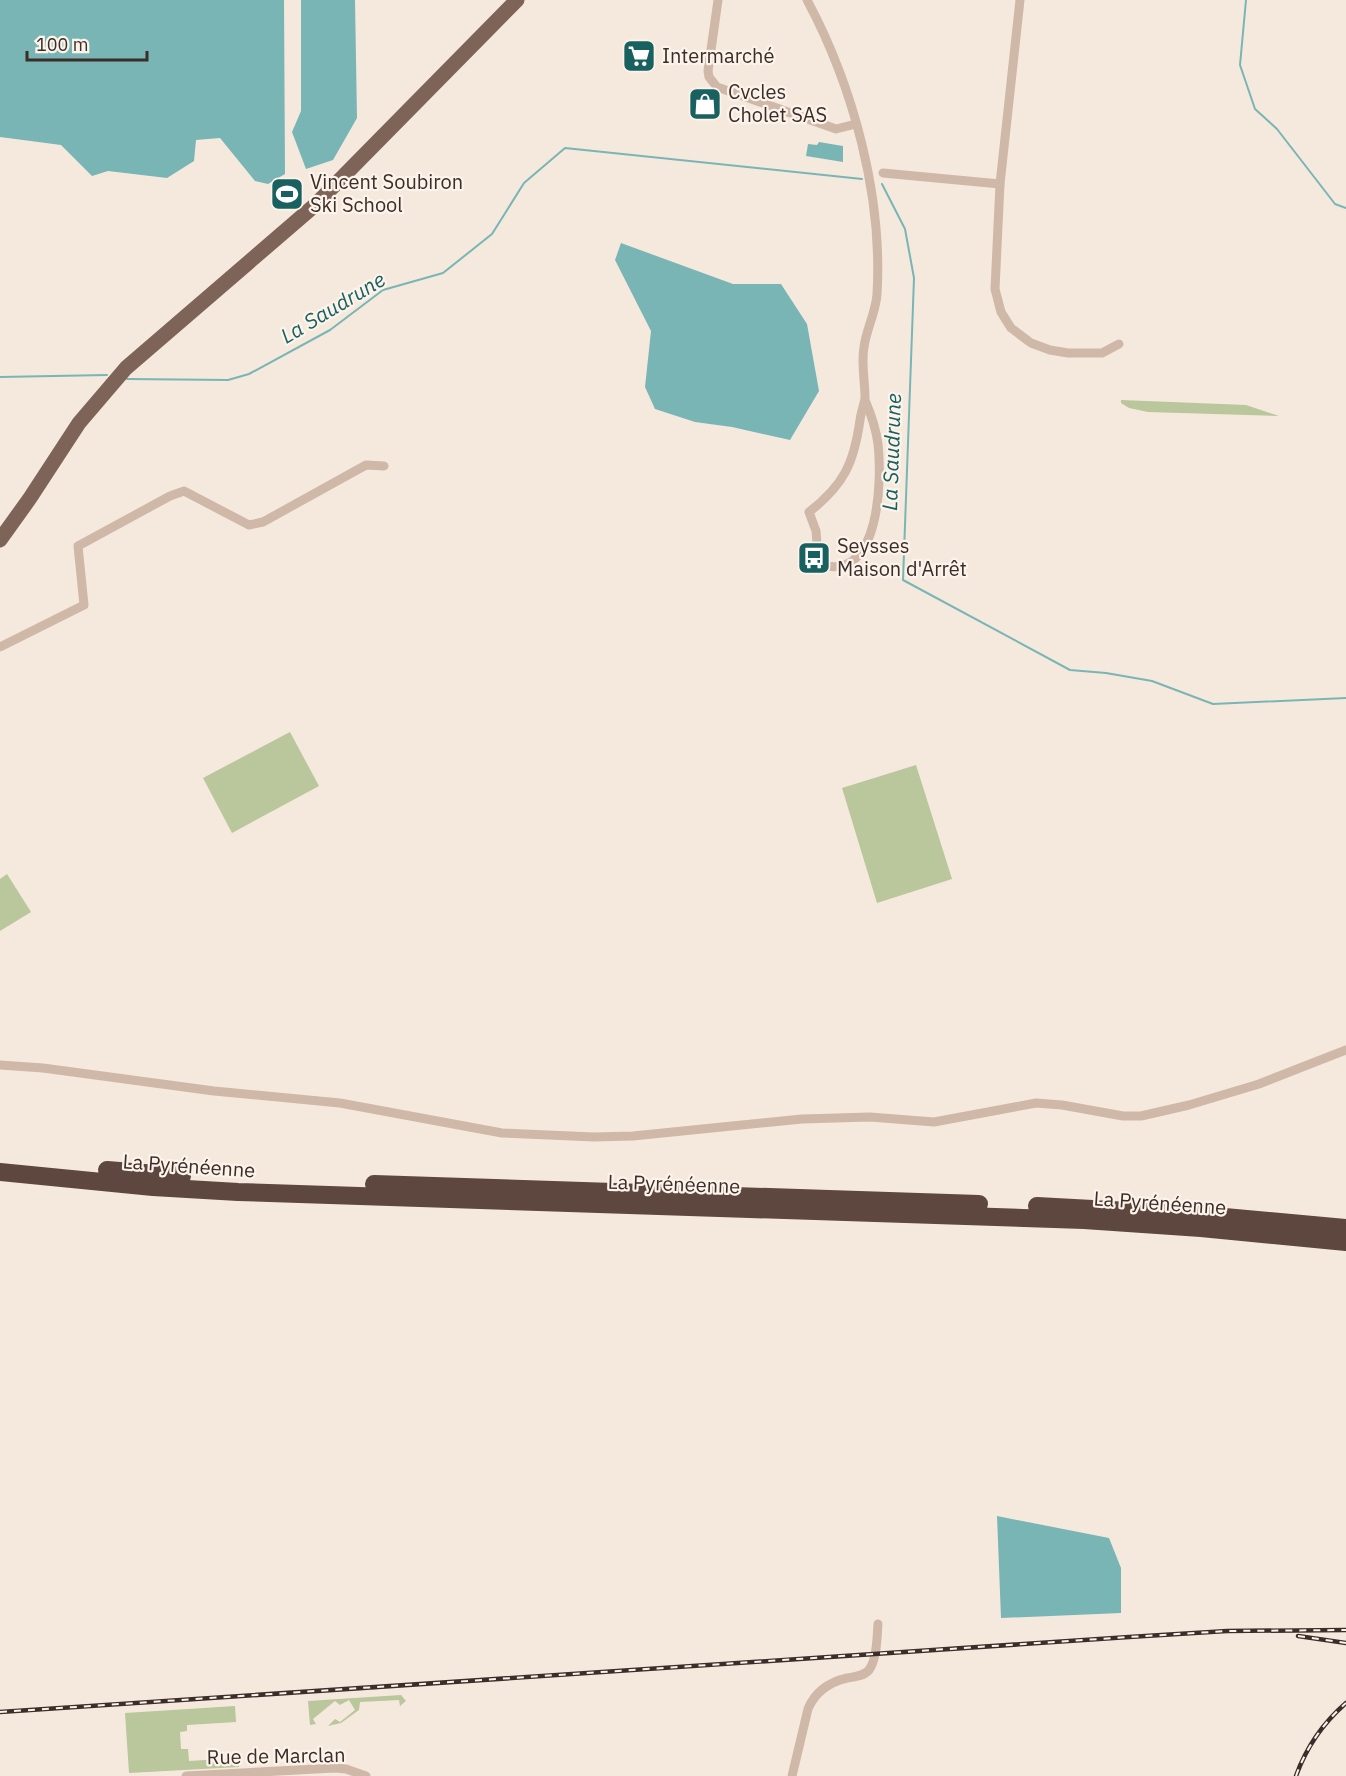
<svg xmlns="http://www.w3.org/2000/svg" width="1346" height="1776" viewBox="0 0 1346 1776" font-family="'IBM Plex Sans',sans-serif">
<style>
.green{fill:#bac69b}
.water{fill:#79b5b5}
.lines{fill:none;stroke-linecap:round;stroke-linejoin:round}
.stream{stroke:#79b5b5;stroke-width:2}
.minor{stroke:#cfb8a8;stroke-width:9}
.primary{stroke:#7e6358;stroke-width:15}
.motorway{stroke:#5d473f;stroke-width:18}
.rail-casing{stroke:#3b2d29;stroke-width:4.5}
.rail{stroke:#fcf3eb;stroke-width:2;stroke-dasharray:7;stroke-linecap:butt}
.labels{text-anchor:middle;stroke-width:4.5;stroke-linejoin:round;paint-order:stroke}
.poi-label{font-size:20px;fill:#3b2d29;stroke:#fcf3eb;text-anchor:start}
.street-label{font-size:20px;fill:#3b2d29;stroke:#fcf3eb}
.water-label{font-size:21px;font-style:italic;fill:#196061;stroke:#fcf3eb}
</style>
<rect width="100%" height="100%" fill="#f5e9dd"/>
<g class="green">
<polygon points="1121,400 1246,405 1279,416 1148,412 1129,408 1121,403"/>
<polygon points="290,732 319,786 232,833 203,778"/>
<polygon points="916,765 952,879 877,903 842,788"/>
<polygon points="7,874 31,912 0,931 0,879"/>
<polygon points="401,1695 406,1701 400,1706 399,1700 360,1702 359,1710 341,1723 328,1726 335,1719 340,1722 355,1710 349,1700 340,1705 335,1701 313,1719 316,1724 310,1725 308,1701"/>
<polygon points="235,1706 236,1722 187,1725 187,1731 180,1732 181,1749 188,1749 189,1761 238,1758 239,1767 129,1773 125,1713"/>
</g>
<g class="water">
<polygon points="0,0 284,0 285,174 268,184 255,181 220,138 196,140 194,161 167,178 108,171 92,176 61,145 0,137"/>
<polygon points="301,0 355,0 357,118 333,160 306,169 292,132 301,111"/>
<polygon points="819,142 843,146 843,162 806,156 808,144 817,145"/>
<polygon points="621,243 733,284 781,284 807,324 819,391 790,440 732,427 695,422 655,409 645,387 651,331 615,260"/>
<polygon points="997,1516 1109,1538 1121,1568 1121,1613 1001,1618"/>
</g>
<g class="lines">
<g class="stream">
<polyline points="1246,0 1240,65 1255,109 1277,129 1335,204 1346,208"/>
<polyline points="882,184 905,229 914,278 903,580 1070,670 1106,673 1152,681 1213,704 1346,698"/>
<polyline points="0,377 107,375"/>
<polyline points="127,379 228,380 249,374 330,330 383,290 443,273 492,234 524,183 565,148 862,179"/>
</g>
<g class="minor">
<polyline points="718,0 708,71 709,77 717,87 836,129 856,124"/>
<path d="M 807,0 C 853,86 883,196 877,294 C 876,312 866,330 864,347 C 861,364 865,381 865,398 C 864,405 861,412 860,420 C 854,463 844,485 809,512 L 816,531 L 818,557 L 823,565 C 880,581 882,479 878,444 C 876,429 871,414 865,400"/>
<polyline points="1020,0 1000,184 995,289 1001,312 1011,328 1031,343 1050,350 1068,353 1102,353 1119,344"/>
<polyline points="883,173 1000,184"/>
<polyline points="0,647 84,605 78,546 170,496 184,491 249,525 263,522 366,465 384,466"/>
<polyline points="0,1065 43,1068 214,1091 340,1103 502,1133 594,1137 633,1136 802,1119 870,1117 934,1122 1036,1103 1062,1105 1123,1116 1141,1116 1189,1105 1259,1084 1346,1050"/>
<polyline points="186,1776 335,1768 346,1769 366,1776"/>
<path d="M 792,1776 L 808,1709 C 815,1692 830,1682 847,1678 C 855,1677 864,1676 869,1670 C 877,1659 877,1637 878,1624"/>
</g>
<polyline class="primary" points="0,540 30,498 79,423 126,368 314,206 517,0"/>
<g class="motorway">
<polyline points="107,1170 182,1176"/>
<polyline points="0,1172 153,1187 238,1192 1084,1220 1201,1228 1346,1242"/>
<polyline points="374,1184 979,1204"/>
<polyline points="1037,1206 1203,1215 1346,1228"/>
</g>
<g class="rail-casing">
<g id="rail">
<polyline points="1298,1636 1346,1643"/>
<polyline points="0,1712 1129,1637 1227,1631 1346,1630"/>
<path d="M 1296,1776 C 1306,1748 1323,1723 1346,1703"/>
</g>
</g>
<use href="#rail" class="rail"/>
</g>
<defs>
<g id="supermarket-square" transform="scale(1.725)"><rect x="-9" y="-9" width="18" height="18" rx="4" fill="#196061" stroke="#fcf3eb"/><path d="M-6-5.5h2.5l.6 2H6L4.5 2H-2.5L-4.4-4H-6ZM-1.5 3.2a1.3 1.3 0 1 0 .1 0ZM3 3.2a1.3 1.3 0 1 0 .1 0Z" fill="#fff"/></g>
<g id="shop-square" transform="scale(1.725)"><rect x="-9" y="-9" width="18" height="18" rx="4" fill="#196061" stroke="#fcf3eb"/><path d="M-5-2.5h2.3a2.7 3.5 0 0 1 5.4 0H5L5.5 6h-11ZM-1.5-2.5h3a1.5 2.3 0 0 0-3 0Z" fill="#fff"/></g>
<g id="stadium-square" transform="scale(1.725)"><rect x="-9" y="-9" width="18" height="18" rx="4" fill="#196061" stroke="#fcf3eb"/><path d="M0-5a6.5 5 0 1 0 0 10a6.5 5 0 1 0 0-10ZM-3.5-1.8h7v3.6h-7Z" fill="#fff"/></g>
<g id="bus-square" transform="scale(1.725)"><rect x="-9" y="-9" width="18" height="18" rx="4" fill="#196061" stroke="#fcf3eb"/><path d="M-5-6H5V4H4V6H2V4H-2V6H-4V4H-5ZM-3.5-4V0h7V-4ZM-3.5 1.2v1.5H-2V1.2ZM2 1.2v1.5H3.5V1.2Z" fill="#fff"/></g>
</defs>
<g fill-rule="evenodd">
<use href="#supermarket-square" x="639" y="56"/>
<use href="#shop-square" x="705" y="104"/>
<use href="#stadium-square" x="287" y="194"/>
<use href="#bus-square" x="814" y="558"/>
</g>
<g class="labels">
<g class="poi-label">
<text x="662" y="63">Intermarché</text>
<text x="728" y="99">Cvcles<tspan x="728" dy="23">Cholet SAS</tspan></text>
<text x="310" y="189">Vincent Soubiron<tspan x="310" dy="23">Ski School</tspan></text>
<text x="837" y="553">Seysses<tspan x="837" dy="23">Maison d'Arrêt</tspan></text>
</g>
<g class="street-label">
<text transform="translate(189 1166) rotate(4)" y="7">La Pyrénéenne</text>
<text transform="translate(674 1184) rotate(2)" y="7">La Pyrénéenne</text>
<text transform="translate(1160 1203) rotate(4)" y="7">La Pyrénéenne</text>
<text transform="translate(276 1756) rotate(-1)" y="7">Rue de Marclan</text>
</g>
<g class="water-label">
<text transform="translate(333 308) rotate(-31)" y="7">La Saudrune</text>
<text transform="translate(892 452) rotate(-88)" y="7">La Saudrune</text>
</g>
</g>
<path d="M27 51v9h120v-9" fill="none" stroke="#3b2d29" stroke-width="3"/>
<text x="36" y="51" font-size="18" fill="#3b2d29" stroke="#fcf3eb" stroke-width="4.5" paint-order="stroke">100 m</text>
</svg>
